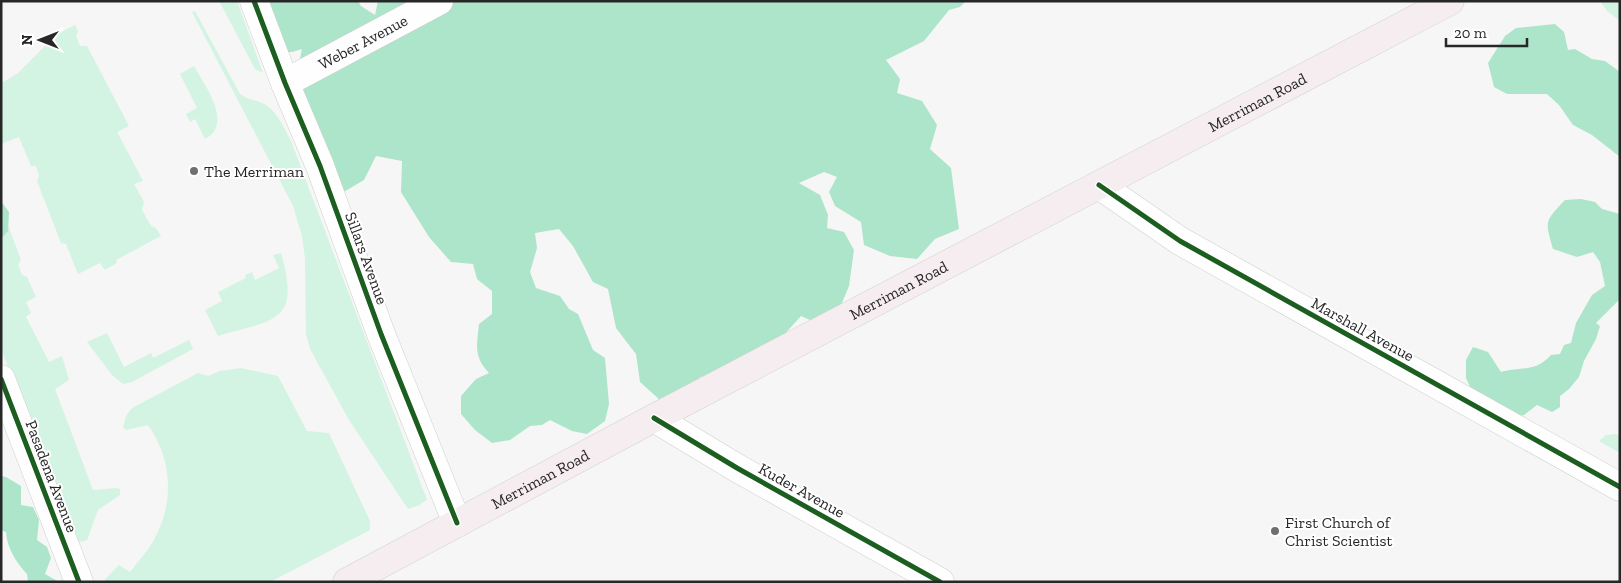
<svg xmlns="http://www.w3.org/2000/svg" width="1621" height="583" viewBox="0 0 1621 583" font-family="'Zilla Slab',serif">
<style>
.green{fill:#d3f4e2}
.forest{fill:#ace5c9}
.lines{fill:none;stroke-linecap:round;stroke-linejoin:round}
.minor-casing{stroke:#d0d0d0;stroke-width:29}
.major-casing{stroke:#d1d1d1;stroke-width:29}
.minor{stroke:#fefefe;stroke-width:28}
.major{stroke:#f5edef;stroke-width:28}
.cycleway-casing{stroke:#fff;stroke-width:8}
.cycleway{stroke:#1b5e20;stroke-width:5}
.poi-dot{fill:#6f6f70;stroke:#fff;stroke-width:2}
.labels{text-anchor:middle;stroke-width:4;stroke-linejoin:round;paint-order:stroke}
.street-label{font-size:16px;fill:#272727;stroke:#fff}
.poi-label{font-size:16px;fill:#272727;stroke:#fff;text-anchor:start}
</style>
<rect width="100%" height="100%" fill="#f6f6f7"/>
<g class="green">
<polygon points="219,1 237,1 263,73 255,69"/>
<polygon points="1600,1 1620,1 1620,21 1608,12"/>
<path d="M 195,11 L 240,94 C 248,100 258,100 266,105 C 278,113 284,128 291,141 L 424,492 L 427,499 L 420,505 L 408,509 L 349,420 L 310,349 L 306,334 L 305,259 L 302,236 L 293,206 L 192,12 Z"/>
<polygon points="75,25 78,31 76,36 80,46 87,46 129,126 117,132 143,181 134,184 144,202 142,210 151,226 156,228 161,236 116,260 117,263 105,270 100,263 78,274 66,244 61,243 37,181 39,176 36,166 31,166 19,137 1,144 1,83 17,74 57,34"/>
<path d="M 194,66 C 205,86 234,124 205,139 L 195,119 L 190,122 L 186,114 L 197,108 L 180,74 Z"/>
<polygon points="8,225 21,260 18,264 22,275 27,277 36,297 26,302 31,313 26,317 49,362 62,356 69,380 55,389 93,490 116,488 120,489 120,495 98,510 87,540 77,543 1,349 1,239 7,231"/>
<path d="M 281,253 C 301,323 275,319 218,336 L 205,310 L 222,301 L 218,292 L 246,278 L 245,275 L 252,272 L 255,280 L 279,268 L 273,255 Z"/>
<polygon points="107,333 124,367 151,353 153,358 189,340 193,349 132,382 123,384 112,375 87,342"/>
<path d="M 241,368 L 278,376 L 307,431 L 329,433 L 370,521 L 370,530 L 270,582 L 106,582 L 105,579 L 119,565 L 130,572 C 136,564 143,556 149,548 C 174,510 175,463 148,425 L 126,430 L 123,427 L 126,416 L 132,408 L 198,373 L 208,376 L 220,371 Z"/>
<polygon points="1616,434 1620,436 1620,453 1599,441 1606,435"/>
</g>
<g class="forest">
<path d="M 270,1 L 358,1 L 361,6 L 375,15 L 378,1 L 966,1 L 960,7 L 949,10 L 924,41 L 886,60 L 900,79 L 897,93 L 922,101 L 937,125 L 930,149 L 951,168 L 959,229 L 935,239 L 917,259 L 890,256 L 864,245 L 861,222 L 835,206 L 829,192 L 837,177 L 824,172 L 799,183 L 820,195 L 828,215 L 827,228 L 844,232 L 854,250 L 849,286 L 839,310 L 812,321 L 801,316 L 782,337 L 760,346 L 759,355 L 723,374 L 700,377 L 687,395 L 661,401 L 640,382 L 636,354 L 616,328 L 608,289 L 593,282 L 573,246 L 559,229 L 535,233 L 537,248 L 530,272 L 536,288 L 560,296 L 569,309 L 578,314 L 593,350 L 605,358 L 609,404 L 605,421 L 587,434 L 572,431 L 550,420 L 542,425 L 530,426 L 510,440 L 492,443 L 475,430 L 461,414 L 461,396 L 476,379 L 489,373 C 473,356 477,345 479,324 L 492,314 L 492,291 L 477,279 L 473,264 L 451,262 L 429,237 L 401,192 L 402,161 L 376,156 L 364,180 L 342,193 L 301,118 L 299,63 L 302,49 L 292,52 L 275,52 L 267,4 Z"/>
<polygon points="1555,24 1564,32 1568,50 1575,49 1592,59 1605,61 1620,72 1620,157 1592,135 1573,125 1559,105 1547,94 1507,94 1494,87 1488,63 1505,36 1516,28"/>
<path d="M 1581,199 L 1595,202 L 1602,209 L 1620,214 L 1620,299 L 1596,323 L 1600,326 L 1596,339 L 1584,361 L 1579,377 L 1569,389 L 1560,396 L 1560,407 L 1552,412 L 1537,405 L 1524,415 L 1510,419 L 1474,395 L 1466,378 L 1466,360 L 1473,347 L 1488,352 L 1501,372 C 1521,366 1535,373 1551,355 L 1560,354 L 1564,345 L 1571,343 L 1576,323 L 1592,295 L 1605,286 L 1600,262 L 1593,252 L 1577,257 L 1553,249 C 1545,221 1544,222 1565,200 Z"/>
<polygon points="1,201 9,212 8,231 1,239"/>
<path d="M 1,476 L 6,477 L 21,486 L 21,505 L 33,507 L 39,520 L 37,540 L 47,547 L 51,558 L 45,574 L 59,582 L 28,582 L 27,574 C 16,562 7,548 6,532 L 1,530 Z"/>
</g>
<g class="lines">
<g class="minor-casing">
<g id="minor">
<polyline points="254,1 285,83 320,166 381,334 457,523"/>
<path id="s1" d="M 285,83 L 439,1"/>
<polyline points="1099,185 1180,241 1620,487"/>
<polyline points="1,379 79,582"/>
<polyline points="654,418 737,468 940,582"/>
</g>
</g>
<g class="major-casing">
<g id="major">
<path id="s2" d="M 347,582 L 654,418 L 1450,1"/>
</g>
</g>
<use href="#minor" class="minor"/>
<use href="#major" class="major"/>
<g class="cycleway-casing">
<g id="cycleway">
<polyline points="254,1 285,83 320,166 381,334 457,523"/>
<polyline points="1099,185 1180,241 1620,487"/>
<polyline points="1,379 79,582"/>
<polyline points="654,418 737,468 940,582"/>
</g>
</g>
<use href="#cycleway" class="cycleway"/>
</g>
<g class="poi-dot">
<circle cx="194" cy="171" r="5"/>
<circle cx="1275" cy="531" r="5"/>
</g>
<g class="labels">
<g class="street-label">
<text dy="6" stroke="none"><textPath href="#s1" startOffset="88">Weber Avenue</textPath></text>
<text dy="6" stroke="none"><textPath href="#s2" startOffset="1029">Merriman Road</textPath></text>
<text transform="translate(367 258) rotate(70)" y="6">Sillars Avenue</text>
<text dy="6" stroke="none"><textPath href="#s2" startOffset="624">Merriman Road</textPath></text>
<text transform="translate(1363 329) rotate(29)" y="6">Marshall Avenue</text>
<text transform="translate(52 476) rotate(69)" y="6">Pasadena Avenue</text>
<text dy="6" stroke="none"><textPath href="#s2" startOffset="219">Merriman Road</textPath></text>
<text transform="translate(802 490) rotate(29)" y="6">Kuder Avenue</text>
</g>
<g class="poi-label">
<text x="204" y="177">The Merriman</text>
<text x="1285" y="528">First Church of<tspan x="1285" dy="18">Christ Scientist</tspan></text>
</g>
</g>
<rect width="1621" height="583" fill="none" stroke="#272727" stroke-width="5"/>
<g transform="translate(40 40) rotate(270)" stroke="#ffffff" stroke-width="4" paint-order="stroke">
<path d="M0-4L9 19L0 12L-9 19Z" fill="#272727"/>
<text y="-8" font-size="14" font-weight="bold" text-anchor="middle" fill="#272727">N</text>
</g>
<path d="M1446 38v8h81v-8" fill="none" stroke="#272727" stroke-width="2.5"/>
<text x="1454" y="38" font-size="15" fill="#272727" stroke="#ffffff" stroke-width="4" paint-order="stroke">20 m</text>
</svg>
